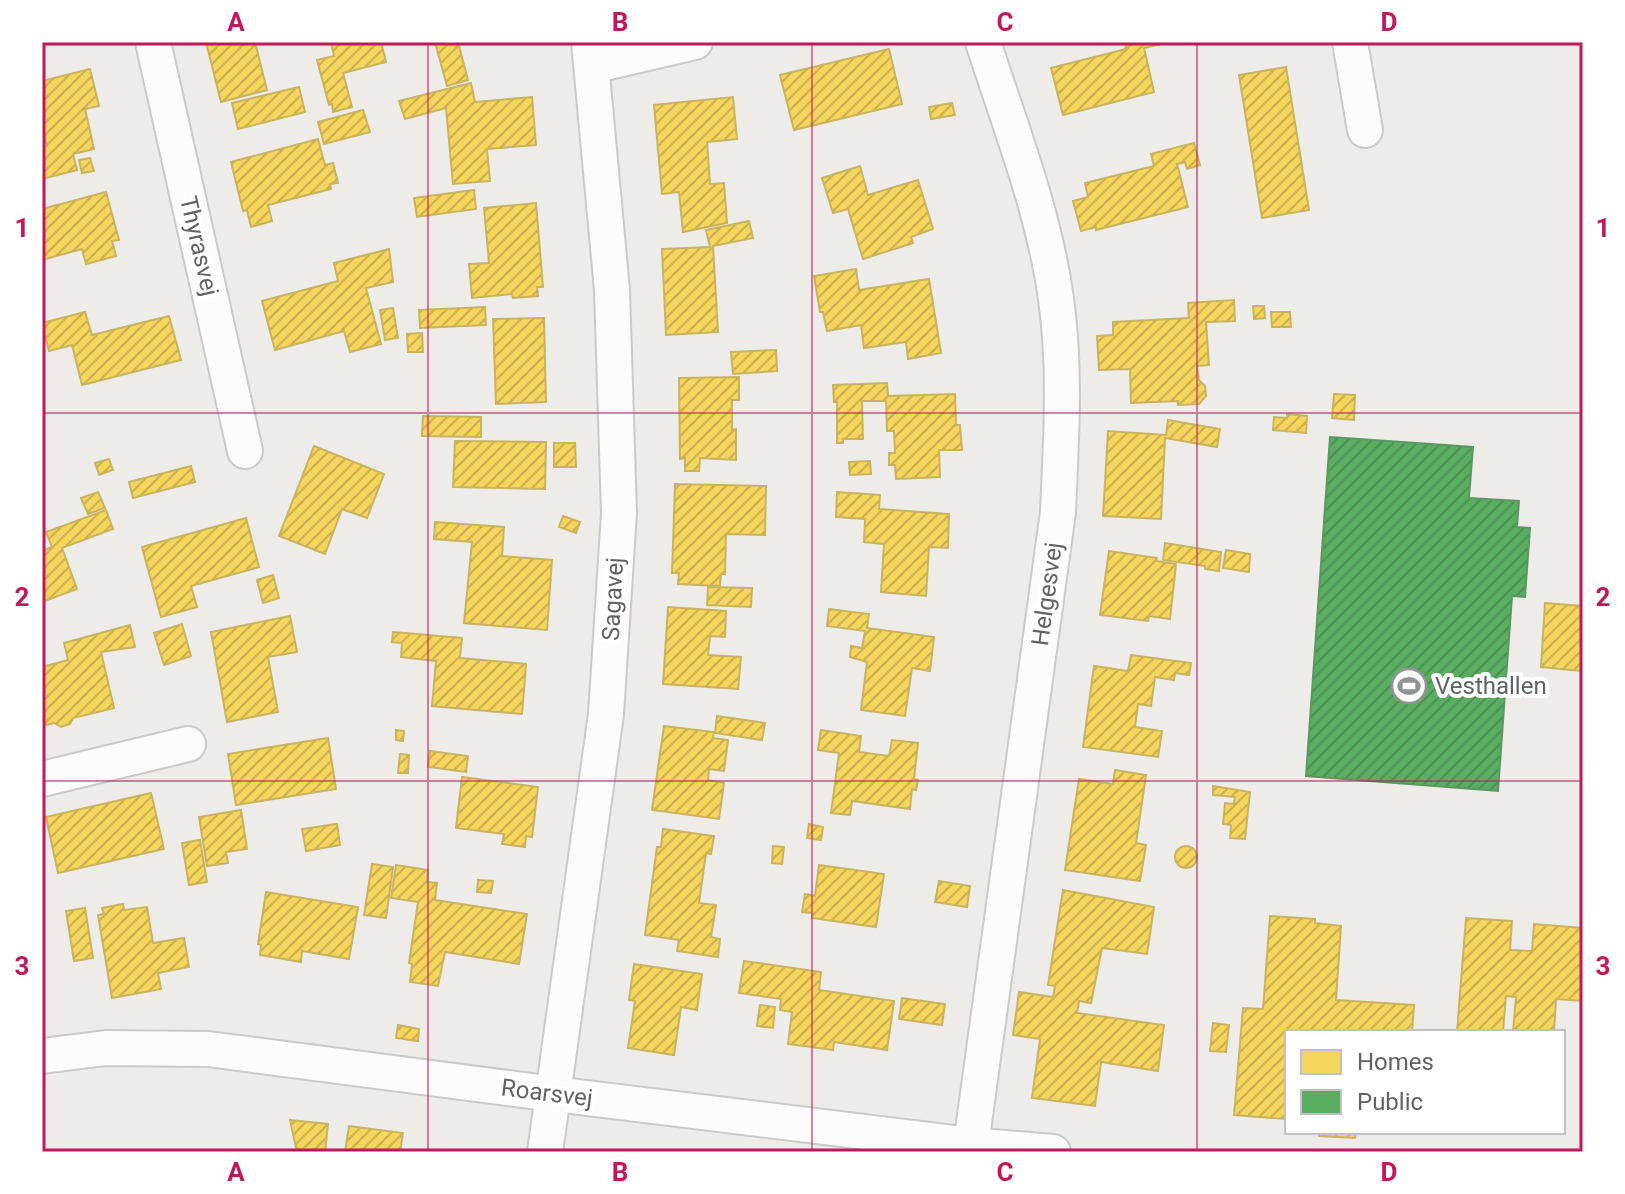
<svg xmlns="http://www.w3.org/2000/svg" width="1625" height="1194" viewBox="0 0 1625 1194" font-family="Roboto,sans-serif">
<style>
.homes{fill:url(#homes-hatch);stroke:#c9b35f;stroke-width:2}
.public{fill:url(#public-hatch);stroke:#5c9862;stroke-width:2}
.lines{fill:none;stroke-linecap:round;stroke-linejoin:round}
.minor-casing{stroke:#cbcac9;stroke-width:38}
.minor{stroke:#fcfcfc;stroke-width:34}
.grid{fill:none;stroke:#c2185b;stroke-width:2;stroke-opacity:0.55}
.labels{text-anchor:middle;stroke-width:8;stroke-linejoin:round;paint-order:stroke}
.street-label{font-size:24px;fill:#5f6366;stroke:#fff}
.poi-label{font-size:24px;fill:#5f6366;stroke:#fff;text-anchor:start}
.neatline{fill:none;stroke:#c2185b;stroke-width:3}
.grid-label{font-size:26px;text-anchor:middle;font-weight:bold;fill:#c2185b}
</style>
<defs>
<pattern id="homes-hatch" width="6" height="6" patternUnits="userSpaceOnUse" patternTransform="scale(2)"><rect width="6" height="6" fill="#f6d55c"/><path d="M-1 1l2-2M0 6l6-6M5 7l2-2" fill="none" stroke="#cab050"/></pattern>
<pattern id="public-hatch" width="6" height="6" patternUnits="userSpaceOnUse" patternTransform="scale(2)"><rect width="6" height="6" fill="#5aae61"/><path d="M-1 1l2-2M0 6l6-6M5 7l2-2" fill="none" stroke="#4e9154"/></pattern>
</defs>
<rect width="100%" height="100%" fill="#eeece9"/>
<g class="homes">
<polygon points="206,42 255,42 267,90 221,102"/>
<polygon points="331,42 381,42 386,62 343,73 352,107 333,112 332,104 329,105 317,60 334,56"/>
<polygon points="435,42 458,42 468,80 447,86"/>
<polygon points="1125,42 1170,42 1144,48 1154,92 1063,115 1051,68 1126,49"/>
<polygon points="889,49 902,104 794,130 780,75"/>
<polygon points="1286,67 1309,210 1262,218 1239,75"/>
<polygon points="90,69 99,106 85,109 94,149 73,154 77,170 42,179 42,147 47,146 42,127 42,81"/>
<polygon points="471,83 475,102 532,97 536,145 487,149 490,181 453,184 446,108 405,119 399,101"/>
<polygon points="299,87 305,112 238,129 232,103"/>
<polygon points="733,97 737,139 707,142 710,184 724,183 727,223 683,232 679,192 662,194 654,105"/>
<polygon points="952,103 955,115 931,119 929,107"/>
<polygon points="363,110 370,132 324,144 318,122"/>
<polygon points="318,139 325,165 333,163 338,183 330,184 331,189 268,205 272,221 251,227 247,210 243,211 231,162"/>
<polygon points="1194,143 1200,165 1187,169 1185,162 1177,164 1188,207 1096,230 1096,227 1081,231 1073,201 1088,197 1085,183 1154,166 1151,154"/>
<polygon points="90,158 94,171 82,173 79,160"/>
<polygon points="860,166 868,195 918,180 933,229 911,237 913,243 863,259 848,209 833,213 822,178"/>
<polygon points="474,190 476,209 417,217 414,198"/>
<polygon points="106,192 119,240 112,241 116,256 86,264 82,249 42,260 42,209"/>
<polygon points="536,203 543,287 537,287 538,296 513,298 512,294 472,298 469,264 489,263 484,208"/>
<polygon points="749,221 753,238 713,246 718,332 666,335 662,249 710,247 706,230"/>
<polygon points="389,249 393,282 366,288 381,344 350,352 344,331 275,350 262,301 338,281 334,263"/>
<polygon points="856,269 859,290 929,279 941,353 908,359 906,342 864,348 861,325 827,331 823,312 820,312 814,276"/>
<polygon points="1234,300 1235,321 1206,322 1209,365 1197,366 1199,380 1205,386 1206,396 1199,404 1178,405 1178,401 1131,403 1130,369 1099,370 1097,336 1113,335 1113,322 1189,318 1188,303"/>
<polygon points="1253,306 1264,306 1265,318 1254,319"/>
<polygon points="485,307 486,325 420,328 419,310"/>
<polygon points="393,308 398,338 385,340 380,310"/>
<polygon points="85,312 92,335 169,316 181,360 82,385 72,345 49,351 42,323"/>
<polygon points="1271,312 1290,312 1291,327 1272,327"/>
<polygon points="544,318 546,402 496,404 493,319"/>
<polygon points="422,333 423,352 408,352 407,334"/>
<polygon points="776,350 777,371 733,374 731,352"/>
<polygon points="739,377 739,400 732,400 732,430 736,429 736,460 700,458 699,471 685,471 685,458 680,459 679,378"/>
<polygon points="887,383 888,396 955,394 956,425 960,425 962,450 939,450 940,477 896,479 895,465 889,465 889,453 895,453 894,431 887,431 886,401 862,401 863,439 843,439 843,443 837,443 837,402 834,402 833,385"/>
<polygon points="1334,394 1355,395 1354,420 1332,418"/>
<polygon points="1287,414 1307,416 1306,433 1273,430 1274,417 1287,418"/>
<polygon points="423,416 481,417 481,437 422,436"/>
<polygon points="1168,420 1220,429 1217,447 1165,438 1161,519 1103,516 1108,431 1166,435"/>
<polygon points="455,441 546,442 545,489 453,487"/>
<polygon points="554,443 575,443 576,467 554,467"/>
<polygon points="314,446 384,474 367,518 342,509 325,554 279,536"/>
<polygon points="109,459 113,470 99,475 95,463"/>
<polygon points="870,461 871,474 850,475 849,462"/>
<polygon points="191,466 195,482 133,498 129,482"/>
<polygon points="675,484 766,486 765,535 726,534 725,574 721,574 720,586 678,584 679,573 672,573"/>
<polygon points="98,492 105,508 88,514 81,498"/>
<polygon points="837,492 880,495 879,509 949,514 948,548 929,547 926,596 881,592 884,544 864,542 865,519 836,517"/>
<polygon points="106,510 113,529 62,548 77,589 42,602 42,551 52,547 46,532"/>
<polygon points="563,516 580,522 576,533 559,527"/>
<polygon points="246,518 259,567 191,586 197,607 161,617 142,547"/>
<polygon points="435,522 504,527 502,556 552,560 547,630 464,623 472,542 434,539"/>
<polygon points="1165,543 1221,552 1219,571 1205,569 1205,566 1163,560"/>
<polygon points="1226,550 1250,554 1249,572 1223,568"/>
<polygon points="1109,551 1157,558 1156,561 1176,564 1170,619 1149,616 1148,621 1100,615"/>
<polygon points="273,575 279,598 263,603 257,580"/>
<polygon points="708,587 752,588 751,607 707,605"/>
<polygon points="1545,603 1583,606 1581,671 1541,667"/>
<polygon points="668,607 726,611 725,637 710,636 708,655 741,657 738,689 663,684"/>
<polygon points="829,609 869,614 867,628 934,637 930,671 912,668 905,716 861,710 867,662 850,657 851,646 862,648 865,631 827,626"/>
<polygon points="290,616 297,652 268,657 278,712 227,722 211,632"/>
<polygon points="182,624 191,656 164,665 154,633"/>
<polygon points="130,625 135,647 101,652 114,708 73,718 70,724 61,727 54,723 42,726 42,667 68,660 64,643"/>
<polygon points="393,632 462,638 460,658 526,664 522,714 432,706 436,661 401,657 402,643 392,642"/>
<polygon points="1131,655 1191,663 1189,675 1175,673 1174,680 1155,677 1151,706 1138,704 1135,727 1162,731 1158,757 1083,747 1094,666 1128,671"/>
<polygon points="717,716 765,723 762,740 715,733"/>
<polygon points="664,726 714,732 713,738 728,740 724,771 709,769 708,780 724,783 719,819 652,810"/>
<polygon points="396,730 404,731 403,741 396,740"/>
<polygon points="821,730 861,736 859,752 889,756 892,740 918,743 914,779 918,780 916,790 912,789 910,809 852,801 850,815 831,813 839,753 818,750"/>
<polygon points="328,738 336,789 236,805 228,754"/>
<polygon points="430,751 468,756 466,772 428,767"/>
<polygon points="400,754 409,755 408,773 398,773"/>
<polygon points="1115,770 1146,775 1136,843 1146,845 1140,881 1065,870 1079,779 1113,784"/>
<polygon points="462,777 538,787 532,837 526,836 525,847 502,844 504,834 456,828"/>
<polygon points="1213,786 1250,792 1245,839 1230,838 1231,825 1223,824 1225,803 1234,804 1235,797 1213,795"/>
<polygon points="151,793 164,849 58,873 46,817"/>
<polygon points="241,810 247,849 226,852 228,863 207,866 199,817"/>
<polygon points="337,824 340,845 306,851 302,829"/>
<polygon points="809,824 823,827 821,840 807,838"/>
<polygon points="663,829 714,836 711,854 706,853 699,903 716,905 711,937 720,939 718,957 677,951 679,940 645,935 657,847 661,847"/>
<polygon points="200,840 207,882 189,885 182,843"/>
<circle cx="1186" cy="857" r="11"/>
<polygon points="773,846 784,847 782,864 772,863"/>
<polygon points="372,864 393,867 386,918 364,915"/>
<polygon points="396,865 428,870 427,882 437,883 435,900 527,914 519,964 445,952 438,986 410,982 412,964 409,963 418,902 391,898"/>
<polygon points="819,865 884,874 876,927 812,918 812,913 802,912 805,894 815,896"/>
<polygon points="478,880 493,881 491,893 477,892"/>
<polygon points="939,881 970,886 967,907 935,902"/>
<polygon points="1063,890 1154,907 1147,954 1102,948 1091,1003 1079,1001 1077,1013 1164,1025 1158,1071 1101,1062 1095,1106 1032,1098 1040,1039 1013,1035 1019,992 1053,997 1055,986 1048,985"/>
<polygon points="266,892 358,907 349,959 302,951 301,962 260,955 261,945 258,944"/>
<polygon points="123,904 124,910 147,907 153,943 184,938 189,967 158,973 161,989 112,998 98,915 104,914 102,908"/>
<polygon points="85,908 93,958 74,961 66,911"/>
<polygon points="1270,916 1315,919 1315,923 1341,926 1336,1000 1414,1005 1412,1032 1287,1032 1285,1119 1234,1115 1243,1008 1263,1009"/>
<polygon points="1466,918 1512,921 1510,950 1532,951 1534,924 1583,928 1583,1001 1556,999 1554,1032 1513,1032 1516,997 1506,996 1503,1032 1457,1032"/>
<polygon points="744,961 821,972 819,990 894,1001 887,1050 834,1042 833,1050 788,1044 792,1012 780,1010 781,999 739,993"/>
<polygon points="634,964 702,974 697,1010 681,1007 674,1055 628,1048 635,1001 629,1000"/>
<polygon points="902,998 945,1004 942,1025 899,1019"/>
<polygon points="760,1005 775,1007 773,1028 757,1026"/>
<polygon points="1213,1023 1229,1025 1226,1052 1210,1051"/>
<polygon points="398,1025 419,1029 418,1041 396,1038"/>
<polygon points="290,1120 328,1124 325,1152 300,1152 300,1149 296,1148"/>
<polygon points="349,1126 403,1133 400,1152 345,1152"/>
<polygon points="1319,1132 1356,1132 1355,1138 1319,1136"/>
</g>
<polygon class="public" points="1330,437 1473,447 1469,498 1519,501 1517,527 1530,528 1525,597 1512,596 1498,791 1306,776"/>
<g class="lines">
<g class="minor-casing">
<g id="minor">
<polyline points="153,42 245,451"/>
<polyline points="1350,42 1365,130"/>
<polyline points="592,66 695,42"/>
<polyline points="42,779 188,744"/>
<polyline points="42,1056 106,1048 208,1049 554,1094 971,1145 1053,1152"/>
<polyline points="545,1152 606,714 619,513 612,290 589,42"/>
<path d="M 970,1152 L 1058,512 C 1061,441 1066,369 1056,299 C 1044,211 1010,126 983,42"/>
</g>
</g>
<use href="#minor" class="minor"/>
</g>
<path class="grid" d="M 428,42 L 428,1152M 812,42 L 812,1152M 1197,42 L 1197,1152M 42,413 L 1583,413M 42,781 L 1583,781"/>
<defs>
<g id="stadium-ring" transform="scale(1.8)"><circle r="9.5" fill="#fff" stroke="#919394" stroke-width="1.5"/><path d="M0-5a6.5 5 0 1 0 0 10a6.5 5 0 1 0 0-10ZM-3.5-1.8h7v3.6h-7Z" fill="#919394"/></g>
</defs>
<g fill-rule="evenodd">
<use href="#stadium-ring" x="1409" y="686"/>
</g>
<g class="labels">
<g class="street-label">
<text transform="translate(199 246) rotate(77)" y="8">Thyrasvej</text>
<text transform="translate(1047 594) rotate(-82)" y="8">Helgesvej</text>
<text transform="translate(613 599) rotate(-87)" y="8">Sagavej</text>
<text transform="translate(547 1093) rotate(7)" y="8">Roarsvej</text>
</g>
<g class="poi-label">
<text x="1435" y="694">Vesthallen</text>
</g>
</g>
<rect width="1625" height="1194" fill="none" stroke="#ffffff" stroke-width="88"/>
<rect x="1285" y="1030" width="280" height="104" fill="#ffffff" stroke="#bfc1c2" stroke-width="2"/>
<rect x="1301" y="1050" width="40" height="24" fill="#f6d55c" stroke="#bfc1c2" stroke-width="2"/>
<text x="1357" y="1070" font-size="24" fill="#5f6366">Homes</text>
<rect x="1301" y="1090" width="40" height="24" fill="#5aae61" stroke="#bfc1c2" stroke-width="2"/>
<text x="1357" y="1110" font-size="24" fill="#5f6366">Public</text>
<rect x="44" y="44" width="1537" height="1106" class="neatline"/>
<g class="grid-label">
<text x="236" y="31">A</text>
<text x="620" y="31">B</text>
<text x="1005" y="31">C</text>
<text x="1389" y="31">D</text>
<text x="22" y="237">1</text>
<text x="1603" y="237">1</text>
<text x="22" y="606">2</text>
<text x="1603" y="606">2</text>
<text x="22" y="975">3</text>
<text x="1603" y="975">3</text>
<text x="236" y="1181">A</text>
<text x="620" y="1181">B</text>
<text x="1005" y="1181">C</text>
<text x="1389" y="1181">D</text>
</g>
</svg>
